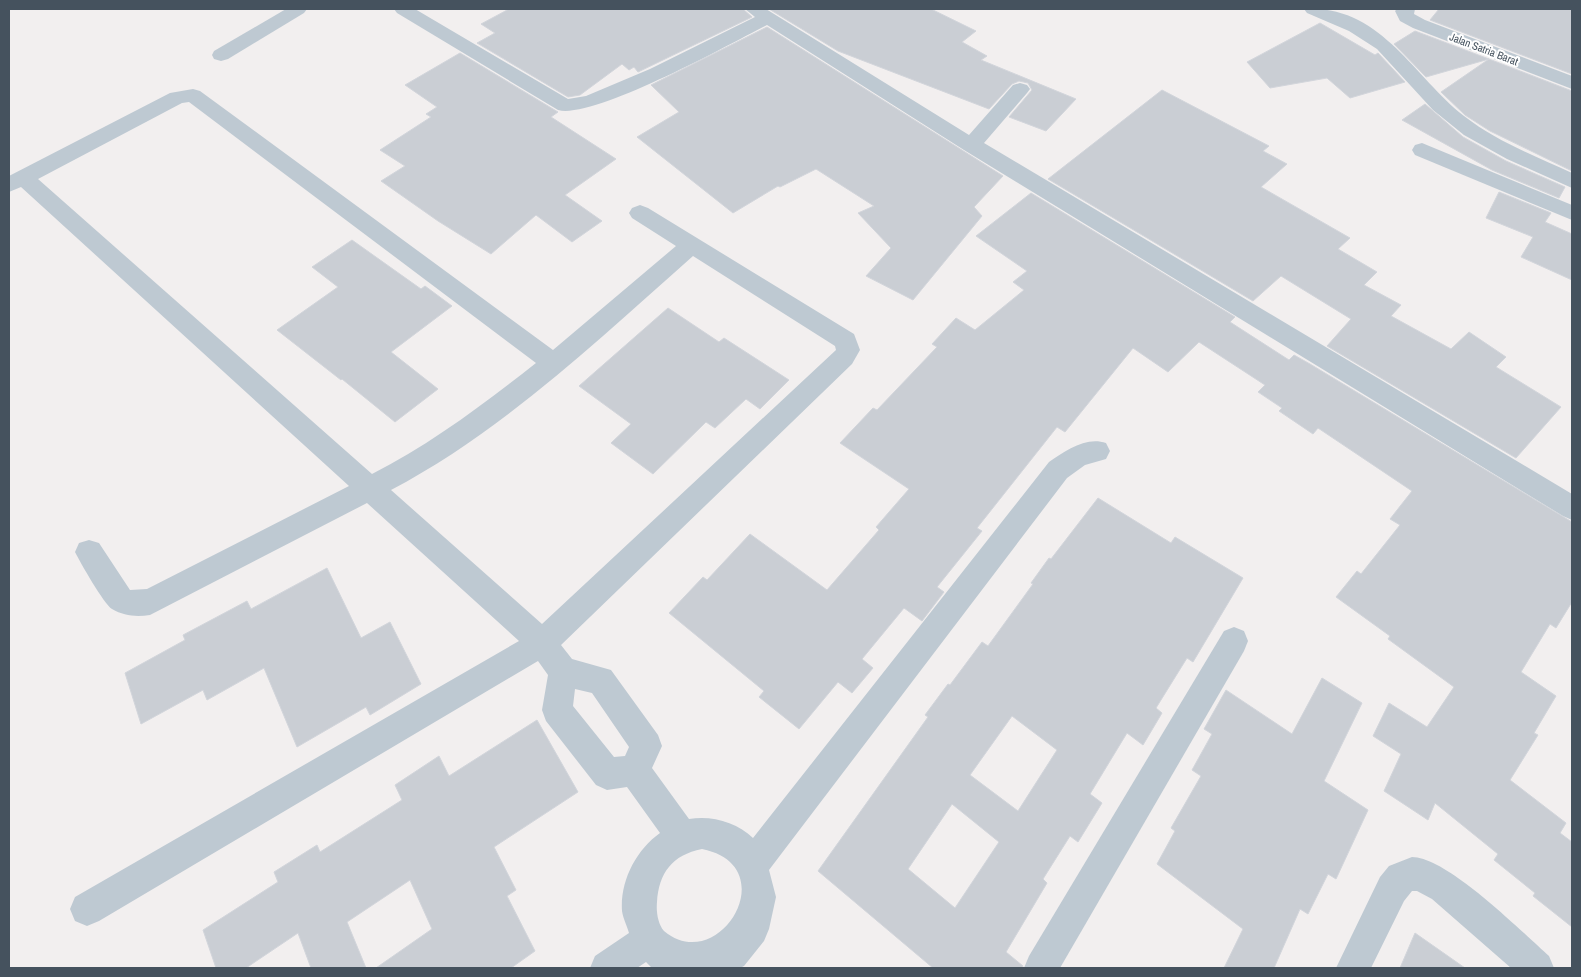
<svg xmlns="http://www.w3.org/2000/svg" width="1581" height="977" viewBox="0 0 1581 977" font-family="'Archivo Narrow',sans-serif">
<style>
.building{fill:#caced4;stroke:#d2d5db;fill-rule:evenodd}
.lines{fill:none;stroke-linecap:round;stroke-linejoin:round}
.minor{fill:#bec9d2;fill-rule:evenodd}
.labels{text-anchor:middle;stroke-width:4;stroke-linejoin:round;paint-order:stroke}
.far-street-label{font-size:11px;fill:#45525e;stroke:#fff}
</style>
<rect width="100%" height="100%" fill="#f2efef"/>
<g class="building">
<polygon points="509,9 743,9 752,17 638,72 634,67 629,70 622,64 580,95 568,97 477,43 495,33 481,24"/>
<polygon points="769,9 931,9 976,31 962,42 987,56 981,60 1076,99 1046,131 1009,117 1032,90 1028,83 1019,81 1012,84 989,109 838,51"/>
<polygon points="1439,9 1572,9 1572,74 1430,20"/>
<polygon points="1320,23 1375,55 1378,53 1405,82 1350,98 1327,78 1270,88 1247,62"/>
<polygon points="767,27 1003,176 974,207 982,216 913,300 866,276 891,248 858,213 874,206 816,169 780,187 778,186 733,213 637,137 679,112 651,85"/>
<polygon points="1415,31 1489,59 1426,77 1394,44"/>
<polygon points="460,53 558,112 551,117 616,159 565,195 602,221 572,242 536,215 491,254 438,221 381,181 405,166 380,150 431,117 426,114 437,107 405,85"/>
<polygon points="1489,59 1572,91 1572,171 1490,131 1465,115 1441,92"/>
<polygon points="1162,90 1269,146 1263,151 1287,164 1261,187 1350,238 1338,249 1377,272 1364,285 1401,305 1391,316 1451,349 1469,332 1506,357 1496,367 1561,407 1516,458 1327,346 1351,319 1281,276 1253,301 1048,179"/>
<polygon points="1425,104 1463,137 1506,161 1565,187 1559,198 1492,170 1402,120"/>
<polygon points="1499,192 1551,213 1545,222 1572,234 1572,280 1521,257 1533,237 1486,218"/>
<polygon points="1031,193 1235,317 1230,322 1289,360 1294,355 1310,364 1572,522 1572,602 1556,628 1550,624 1521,672 1556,696 1534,733 1538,735 1510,780 1566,823 1560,833 1572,842 1572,927 1533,896 1535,893 1494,860 1498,854 1435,803 1428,820 1384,791 1401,754 1373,736 1389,703 1427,727 1454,687 1388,639 1390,636 1336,597 1357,571 1361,574 1400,525 1390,519 1412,491 1318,428 1313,434 1279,411 1282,408 1258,392 1265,385 1199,342 1168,372 1133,348 1065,432 1057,427 977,528 982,531 937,587 944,592 922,621 904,608 862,659 873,668 852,693 838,682 799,729 759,697 764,691 669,613 703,577 707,580 750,534 827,590 879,530 876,527 909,489 840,443 873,408 877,410 937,347 932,344 956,318 975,330 1024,290 1013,282 1027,271 976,236"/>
<polygon points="352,240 421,289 425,286 452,306 391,352 438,389 395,422 342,379 341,380 277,330 338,287 312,267"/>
<polygon points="668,308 719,342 724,338 789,380 760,409 746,399 715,428 706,422 653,474 611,443 631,424 579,386"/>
<path d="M 1098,498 L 1171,543 L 1175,537 L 1243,578 L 1193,662 L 1187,658 L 1156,708 L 1162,713 L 1143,745 L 1127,733 L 1090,794 L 1102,803 L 1078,842 L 1070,836 L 1043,879 L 1047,883 L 1006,952 L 1023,966 L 1022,968 L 933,968 L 818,871 L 928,717 L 925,715 L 948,684 L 950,685 L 982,642 L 988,646 L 1033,584 L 1031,583 L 1049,558 L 1051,559 ZM 1012,716 L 1057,750 L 1018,811 L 970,775 ZM 952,804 L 999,842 L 955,908 L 908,869 Z"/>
<polygon points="327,568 361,638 390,622 421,684 370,715 366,707 297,747 264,668 207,700 203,690 141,724 125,673 185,640 183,635 247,601 251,609"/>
<polygon points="1322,678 1362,703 1324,781 1368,810 1336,879 1328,874 1308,914 1300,909 1274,968 1224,968 1243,929 1157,864 1175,831 1171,828 1201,776 1192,770 1212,734 1204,729 1226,690 1292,734"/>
<polygon points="537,720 578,792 494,847 516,890 507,896 535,951 511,968 376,968 432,929 410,880 347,922 366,968 311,968 298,933 246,968 216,968 203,930 278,882 274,872 317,845 320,852 402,800 395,785 439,756 449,776"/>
<polygon points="1415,933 1465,968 1400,968"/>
</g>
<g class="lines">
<g class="minor">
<polygon points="286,9 307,9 304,13 228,59 221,61 214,59 212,55 214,51"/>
<path d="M 394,9 L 415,9 L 568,99 L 586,96 L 650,69 L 755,17 L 745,9 L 766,9 L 969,135 L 1013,85 L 1020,83 L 1027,85 L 1030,89 L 1027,93 L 984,143 L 1572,494 L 1572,520 L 1563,516 L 964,150 L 767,25 C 730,44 593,120 558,110 L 397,13 Z"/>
<path d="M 1304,9 C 1380,4 1413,76 1464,116 C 1496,141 1535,156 1572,173 L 1572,188 L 1507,159 L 1464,135 L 1433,110 L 1377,49 L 1349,31 L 1307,13 Z"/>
<polygon points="1397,9 1415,9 1414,14 1425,20 1572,76 1572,89 1413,28 1400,21 1395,11"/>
<path d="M 193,89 L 200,91 L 553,350 L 676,246 L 632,218 L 629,213 L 632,208 L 640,205 L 648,208 L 854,334 L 860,350 L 852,364 L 561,645 L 572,659 L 611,670 L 658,735 L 662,746 L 652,768 L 689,819 C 711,815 737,822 753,838 L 1049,462 C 1065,451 1086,436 1106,443 L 1110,451 L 1106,459 L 1085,465 L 1067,478 L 769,870 L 776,897 L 769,929 L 764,941 L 744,966 L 740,968 L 652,968 L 646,962 L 637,968 L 590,968 L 595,956 L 629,933 C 627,926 623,918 622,911 C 620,881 636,850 660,833 L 627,787 L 607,790 L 596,785 L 546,721 L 542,710 L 548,675 L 538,661 L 99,921 L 87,926 L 75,921 L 70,909 L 75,897 L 519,641 L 367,503 L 150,615 C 136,617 124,616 112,609 C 104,604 80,562 75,552 L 79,543 L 89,540 L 99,543 L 130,590 L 147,589 L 349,486 L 21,187 L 9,192 L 9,176 L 170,93 ZM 189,102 L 536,363 C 484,404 431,444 372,474 L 38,179 L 182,103 ZM 693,256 L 835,346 L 836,350 L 542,624 L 391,490 C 502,432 599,339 693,256 ZM 575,689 L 592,693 L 629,747 L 625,756 L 614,757 L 573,706 ZM 702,849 C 786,866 719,977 664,931 C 658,924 656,912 657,902 C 659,873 672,855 702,849 Z"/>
<polygon points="1422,143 1572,205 1572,220 1415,155 1412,150 1415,145"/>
<polygon points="1234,627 1244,631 1248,641 1244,651 1060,968 1024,968 1029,956 1224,631"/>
<path d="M 1412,857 C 1447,857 1521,931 1549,956 L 1554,968 L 1511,968 L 1432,899 L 1417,891 L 1412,891 L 1404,901 L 1371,968 L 1336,968 L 1380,877 L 1389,866 Z"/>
</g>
</g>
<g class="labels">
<g class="far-street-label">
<text transform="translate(1484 49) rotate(21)" y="4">Jalan Satria Barat</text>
</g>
</g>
<rect width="1581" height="977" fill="none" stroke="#45525e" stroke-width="20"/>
</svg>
